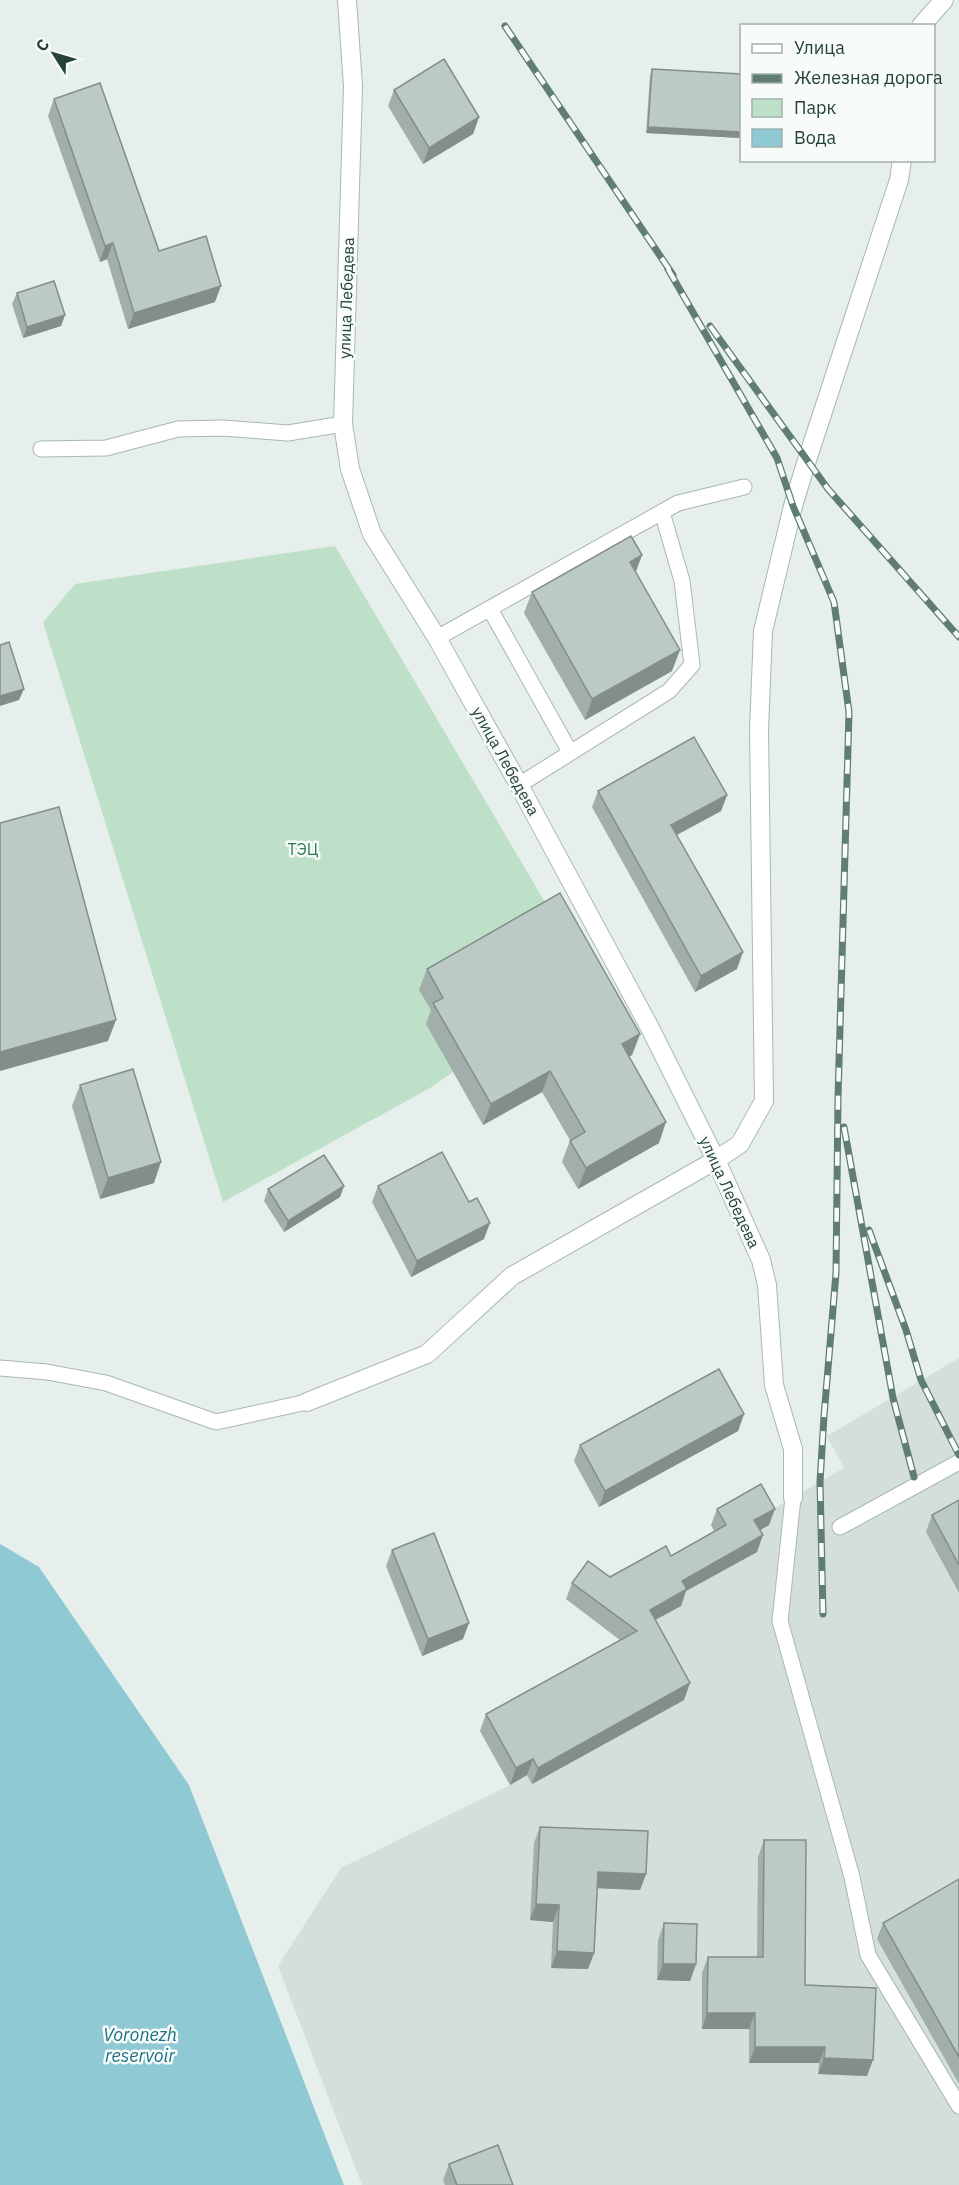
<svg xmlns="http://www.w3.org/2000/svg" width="959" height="2185" viewBox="0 0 959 2185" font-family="'IBM Plex Sans',sans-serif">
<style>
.built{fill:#d4dfda}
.green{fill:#bfe0c8}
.water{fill:#8ec9d4}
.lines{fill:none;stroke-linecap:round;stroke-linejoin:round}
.lane-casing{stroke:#a8b8b2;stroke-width:17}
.street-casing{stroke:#a8b8b2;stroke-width:20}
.lane{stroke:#fff;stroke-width:15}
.street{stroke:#fff;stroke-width:18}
.rail-casing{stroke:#5f7d75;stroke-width:7}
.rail{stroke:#f7fbf9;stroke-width:4.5;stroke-dasharray:14;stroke-linecap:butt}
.wall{fill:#a1aea9}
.shaded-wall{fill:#838d89}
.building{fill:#bbcac4;stroke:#838d89;stroke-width:1.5}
.labels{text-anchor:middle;stroke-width:5;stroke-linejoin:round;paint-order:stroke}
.street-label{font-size:16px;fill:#24423a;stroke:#f7fbf9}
.park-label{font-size:16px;fill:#2d7a4b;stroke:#f7fbf9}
.water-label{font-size:18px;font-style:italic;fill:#1c6f80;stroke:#f7fbf9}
</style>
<rect width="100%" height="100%" fill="#e6efeb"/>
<polygon class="built" points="959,1358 959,2185 362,2185 278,1966 341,1868 510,1785 480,1731 630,1647 566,1599 582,1577 615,1601 844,1468 827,1436"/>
<polygon class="green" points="335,546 552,914 436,1019 453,1072 430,1088 223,1202 43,622 75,584"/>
<polygon class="water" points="0,1544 39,1567 189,1785 344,2185 0,2185"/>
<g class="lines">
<g class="lane-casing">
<g id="lane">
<polyline points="41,449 106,448 178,429 223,428 288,433 343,424"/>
<polyline points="490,609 570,752"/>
<polyline points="437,638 678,503 744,487"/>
<polyline points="519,785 669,691 692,665 682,581 662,512"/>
<polyline points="0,1368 47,1372 106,1383 216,1422 307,1402"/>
<polyline points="793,1498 780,1621 852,1877 868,1955 959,2106"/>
<polyline points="840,1527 959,1462"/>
</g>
</g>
<g class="street-casing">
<g id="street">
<polyline points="347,0 353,86 343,424 350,469 372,534 437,638 519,785 650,1028 716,1160 761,1260 767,1285 774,1385 793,1449 793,1498"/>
<polyline points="921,26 944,0"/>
<polyline points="307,1402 427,1354 512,1276 716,1160 740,1144 764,1101 759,729 763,631 793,506 807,460 899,180 902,160"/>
</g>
</g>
<use href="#lane" class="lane"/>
<use href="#street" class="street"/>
<g class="rail-casing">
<g id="rail">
<polyline points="505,26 673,275"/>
<polyline points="668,269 777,458 793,506 834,602 849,712 838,1098 836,1273 824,1416 820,1482 823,1614"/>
<polyline points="710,326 828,489 959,637"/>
<polyline points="844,1127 893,1398 914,1477"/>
<polyline points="869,1230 906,1330 921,1380 959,1455"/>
</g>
</g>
<use href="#rail" class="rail"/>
</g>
<g class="wall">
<polygon points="652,69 741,74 741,138 646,133 650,75"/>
<polygon points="394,90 479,117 473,134 423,164 388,106"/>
<polygon points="54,99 159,251 215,302 128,329 107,259 100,262 48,116"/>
<polygon points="17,293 65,315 61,326 23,338 12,304"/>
<polygon points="642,555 636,572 672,671 585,720 524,613 532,592"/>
<polygon points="598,791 727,795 721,811 677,835 737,969 695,992 592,807"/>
<polygon points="427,969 640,1034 632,1055 629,1057 659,1143 578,1189 562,1162 570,1140 542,1092 483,1125 426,1024 431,1010 419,990"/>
<polygon points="80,1085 154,1183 100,1199 72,1106"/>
<polygon points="344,1186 340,1197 284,1232 264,1201 268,1189"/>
<polygon points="378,1186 484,1239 411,1277 372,1202"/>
<polygon points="744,1414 738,1431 599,1507 574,1461 580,1445"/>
<polygon points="959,1500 959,1593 926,1532 932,1515"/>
<polygon points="717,1509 769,1525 760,1530 757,1552 686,1591 681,1606 655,1620 684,1700 532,1784 527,1775 510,1785 480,1731 486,1714 620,1640 566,1599 572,1583 610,1577 671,1556 714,1531 711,1525"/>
<polygon points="392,1550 463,1639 422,1656 386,1566"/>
<polygon points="540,1827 646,1874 640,1890 597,1888 594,1953 588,1969 551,1968 553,1922 530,1920 534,1843"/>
<polygon points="764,1840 805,1985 867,2076 818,2074 819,2063 749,2063 749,2029 702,2029 702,1973 708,1957 757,1957 758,1857"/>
<polygon points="959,1879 959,2084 877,1939 883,1923"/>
<polygon points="664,1923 696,1964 690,1981 657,1980 658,1940"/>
<polygon points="449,2164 513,2185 445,2185 443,2180"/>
</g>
<g class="shaded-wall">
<polygon points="479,117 473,134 423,164 429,148"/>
<polygon points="648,127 741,132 741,138 646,133"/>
<polygon points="113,243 107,259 100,262 105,246"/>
<polygon points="221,286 215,302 128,329 134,313"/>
<polygon points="65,315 61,326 23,338 27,327"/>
<polygon points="642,555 634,576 630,562"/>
<polygon points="680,650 672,671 585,720 592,699"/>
<polygon points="24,689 19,700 0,706 0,696"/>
<polygon points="727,795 721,811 665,841 671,825"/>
<polygon points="743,952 737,969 695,992 701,976"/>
<polygon points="116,1020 108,1041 0,1071 0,1052"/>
<polygon points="640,1034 632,1055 614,1065 622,1044"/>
<polygon points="550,1071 542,1092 483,1125 491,1104"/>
<polygon points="666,1122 659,1143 578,1189 586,1168"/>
<polygon points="161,1162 154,1183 100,1199 108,1178"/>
<polygon points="344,1186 340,1197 284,1232 288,1221"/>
<polygon points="490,1223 484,1239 411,1277 417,1261"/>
<polygon points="744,1414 738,1431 599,1507 605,1491"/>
<polygon points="775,1509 769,1525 748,1537 754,1520"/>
<polygon points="763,1535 757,1552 686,1591 681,1606 644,1626 650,1610 682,1581"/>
<polygon points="469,1623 463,1639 422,1656 428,1639"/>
<polygon points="690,1683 684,1700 532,1784 538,1768"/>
<polygon points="533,1759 527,1775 510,1785 516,1768"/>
<polygon points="598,1872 646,1874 640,1890 592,1888"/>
<polygon points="536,1904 559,1905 553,1922 530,1920"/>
<polygon points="557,1951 594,1953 588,1969 551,1968"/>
<polygon points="663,1964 696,1964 690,1981 657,1980"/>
<polygon points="707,2013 755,2013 749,2029 702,2029"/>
<polygon points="755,2047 825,2047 819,2063 749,2063"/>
<polygon points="824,2058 873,2060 867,2076 818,2074"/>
</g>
<g class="building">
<polygon points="444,59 479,117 429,148 394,90"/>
<polygon points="652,69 741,74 741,132 648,127"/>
<polygon points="100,83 159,251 206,236 221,286 134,313 113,243 105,246 54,99"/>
<polygon points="54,281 65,315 27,327 17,293"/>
<polygon points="631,536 642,555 630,562 680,650 592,699 532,592"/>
<polygon points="9,642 24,689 0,696 0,645"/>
<polygon points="694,737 727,795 671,825 743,952 701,976 598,791"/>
<polygon points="59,807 116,1020 0,1052 0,823"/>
<polygon points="560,893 640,1034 622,1044 666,1122 586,1168 570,1141 585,1132 550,1071 491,1104 433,1003 443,998 427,969"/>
<polygon points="133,1069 161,1162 108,1178 80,1085"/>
<polygon points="442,1152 469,1202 477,1198 490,1223 417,1261 378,1186"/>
<polygon points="324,1155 344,1186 288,1221 268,1189"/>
<polygon points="719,1369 744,1414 605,1491 580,1445"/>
<polygon points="761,1484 775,1509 754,1520 763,1535 682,1581 687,1589 650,1610 690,1683 538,1768 533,1759 516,1768 486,1714 637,1631 572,1583 588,1561 610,1577 666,1546 671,1556 726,1525 717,1509"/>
<polygon points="959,1500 959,1565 932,1515"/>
<polygon points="434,1533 469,1623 428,1639 392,1550"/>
<polygon points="540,1827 648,1831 646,1874 598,1872 594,1953 557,1951 559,1905 536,1904"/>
<polygon points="764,1840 806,1840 805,1985 876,1988 873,2060 824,2058 825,2047 755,2047 755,2013 707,2013 708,1957 763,1957"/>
<polygon points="959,1879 959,2057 883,1923"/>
<polygon points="664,1923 697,1924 696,1964 663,1964"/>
<polygon points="498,2145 513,2185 457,2185 449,2164"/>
</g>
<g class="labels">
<g class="street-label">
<text transform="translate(346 298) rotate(-88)" y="6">улица Лебедева</text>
<text transform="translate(506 761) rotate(61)" y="6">улица Лебедева</text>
<text transform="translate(730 1192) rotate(65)" y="6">улица Лебедева</text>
</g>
<g class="park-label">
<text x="303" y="855">ТЭЦ</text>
</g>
<g class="water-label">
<text x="140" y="2041">Voronezh<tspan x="140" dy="21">reservoir</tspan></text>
</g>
</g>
<rect x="740" y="24" width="195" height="138" fill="#f7fbf9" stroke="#a3b1ad" stroke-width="1.5"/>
<rect x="752" y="44" width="30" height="9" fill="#ffffff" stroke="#a3b1ad" stroke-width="1.5"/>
<text x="794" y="54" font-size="18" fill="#24423a">Улица</text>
<rect x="752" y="74" width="30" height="9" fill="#5f7d75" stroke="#a3b1ad" stroke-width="1.5"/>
<text x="794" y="84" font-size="18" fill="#24423a">Железная дорога</text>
<rect x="752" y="99" width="30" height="18" fill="#bfe0c8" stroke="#a3b1ad" stroke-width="1.5"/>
<text x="794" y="114" font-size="18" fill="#24423a">Парк</text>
<rect x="752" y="129" width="30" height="18" fill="#8ec9d4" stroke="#a3b1ad" stroke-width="1.5"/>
<text x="794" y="144" font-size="18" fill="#24423a">Вода</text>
<g transform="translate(54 54) rotate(307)" stroke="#f7fbf9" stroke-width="4.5" paint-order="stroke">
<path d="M0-4.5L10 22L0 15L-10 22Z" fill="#24423a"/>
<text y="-9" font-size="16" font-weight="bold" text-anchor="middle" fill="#24423a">С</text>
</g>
</svg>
